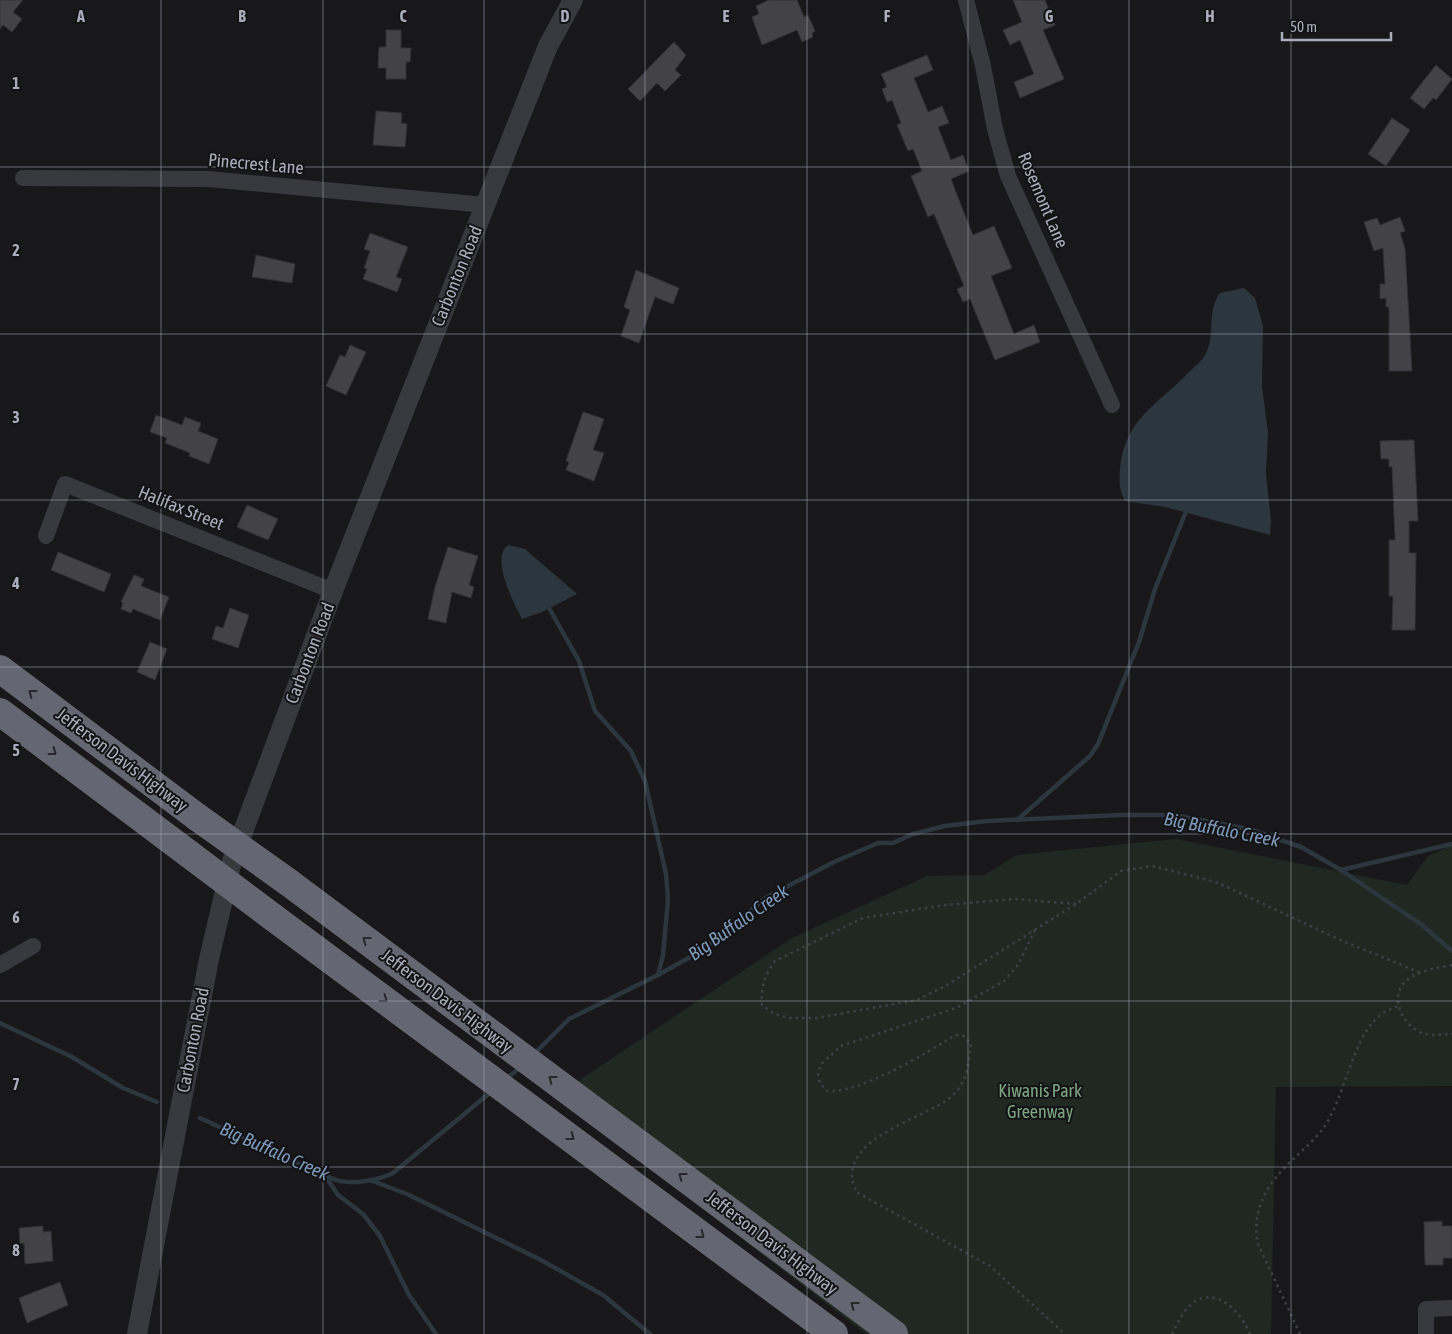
<svg xmlns="http://www.w3.org/2000/svg" width="1452" height="1334" viewBox="0 0 1452 1334" font-family="'Asap Condensed',sans-serif">
<style>
.green{fill:#1f2921}
.water{fill:#2c363f}
.lines{fill:none;stroke-linecap:round;stroke-linejoin:round}
.stream{stroke:#2c363f;stroke-width:4.5}
.building{fill:#424247;stroke:#323136}
.path{stroke:#3e4046;stroke-width:2.5;stroke-dasharray:2.5 4;stroke-linecap:butt}
.minor{stroke:#38393f;stroke-width:16}
.tertiary{stroke:#38393f;stroke-width:20}
.motorway{stroke:#646671;stroke-width:28}
.motorway-bridge{stroke:#646671;stroke-width:28}
.oneway{stroke:#27272c}
.grid{fill:none;stroke:#a9adbb;stroke-width:1;stroke-opacity:0.55}
.labels{text-anchor:middle;stroke-width:4;stroke-linejoin:round;paint-order:stroke}
.street-label{font-size:18px;fill:#a9adbb;stroke:#131215}
.park-label{font-size:18px;fill:#7ea783;stroke:#131215}
.water-label{font-size:19px;font-style:italic;fill:#7d99b8;stroke:#131215}
.grid-label{font-size:16px;text-anchor:middle;font-weight:bold;fill:#a9adbb;stroke:#131215;stroke-width:4;stroke-linejoin:round;paint-order:stroke}
</style>
<rect width="100%" height="100%" fill="#18181a"/>
<polygon class="green" points="1176,839 1407,885 1428,856 1452,845 1452,1086 1276,1087 1271,1334 866,1334 556,1096 792,938 927,876 984,875 1017,855"/>
<g class="water">
<path d="M 1244,288 L 1255,298 L 1263,326 L 1262,387 L 1268,432 L 1266,474 L 1271,521 L 1270,535 L 1165,507 L 1125,501 C 1119,491 1119,479 1120,468 C 1125,418 1159,404 1189,372 C 1194,367 1202,361 1205,355 C 1216,336 1206,312 1220,293 Z"/>
<path d="M 508,545 L 525,549 L 577,594 L 542,612 L 522,619 C 514,604 490,558 508,545 Z"/>
</g>
<g class="lines">
<g class="stream">
<polyline points="545,604 549,608 579,661 595,711 631,751 645,781 666,874 668,900 663,955 658,975"/>
<polyline points="1017,820 1090,756 1098,744 1139,642 1155,589 1187,509"/>
<polyline points="1341,870 1452,844"/>
<polyline points="0,1023 72,1057 123,1088 157,1102"/>
<polyline points="534,1054 569,1019 658,975 701,951 767,897 834,862 878,843 893,843 913,834 945,826 987,821 1120,815 1173,815 1249,829 1301,847 1341,870 1422,925 1452,951"/>
<polyline points="506,1079 522,1066"/>
<path d="M 200,1118 L 306,1167 C 316,1169 322,1174 331,1178 C 348,1186 377,1181 393,1173 L 491,1092"/>
<polyline points="324,1174 338,1195 363,1214 380,1236 409,1295 436,1334"/>
<polyline points="370,1180 407,1194 541,1260 603,1295 650,1334"/>
</g>
</g>
<g class="building">
<polygon points="0,0 23,0 13,12 22,19 12,32 3,25 0,29"/>
<polygon points="769,0 797,0 804,17 808,15 815,31 812,33 813,37 802,42 797,30 762,45 752,17 759,14 756,6"/>
<polygon points="1013,0 1045,0 1055,25 1043,30 1064,79 1020,98 1014,82 1034,74 1020,40 1010,45 1003,30 1022,22"/>
<polygon points="386,30 401,30 401,48 411,48 410,62 406,62 406,79 386,79 386,68 378,68 379,47 386,47"/>
<polygon points="674,42 686,55 675,70 681,75 665,91 657,83 640,101 628,89"/>
<polygon points="927,55 933,70 914,78 928,112 942,106 949,123 938,127 951,160 963,155 969,171 951,179 964,213 973,235 994,226 1012,268 991,276 1014,334 1034,325 1040,342 995,360 970,299 963,302 957,289 964,286 934,214 928,217 911,176 922,171 913,149 908,151 897,125 901,123 892,100 887,102 882,89 887,87 881,74"/>
<polygon points="1436,65 1452,79 1436,100 1433,98 1424,109 1410,98"/>
<polygon points="376,111 402,113 401,123 407,124 405,147 373,145"/>
<polygon points="1392,118 1410,130 1386,166 1368,154"/>
<polygon points="1400,217 1405,231 1400,233 1405,248 1412,371 1389,371 1389,307 1386,307 1386,298 1380,299 1380,284 1385,284 1383,248 1374,251 1364,222 1377,218 1380,225"/>
<polygon points="370,233 408,247 396,277 402,279 397,292 363,279 367,269 364,268 370,251 364,249"/>
<polygon points="256,255 295,264 292,283 252,277"/>
<polygon points="636,270 679,288 673,304 655,297 639,343 621,336 630,310 624,307"/>
<polygon points="350,345 366,352 346,395 326,386 340,355 345,357"/>
<polygon points="583,412 604,419 593,450 604,453 594,481 566,470 569,462 566,461"/>
<polygon points="156,415 182,425 185,417 201,423 198,431 218,439 209,464 189,456 190,453 165,443 167,438 150,432"/>
<polygon points="1414,440 1418,521 1409,521 1409,553 1416,553 1415,630 1392,630 1393,596 1389,596 1389,540 1395,540 1392,466 1389,467 1389,459 1381,459 1380,441"/>
<polygon points="247,505 278,519 268,540 237,527"/>
<polygon points="448,547 478,556 469,585 474,587 471,598 452,592 446,623 428,619 435,587"/>
<polygon points="58,552 111,574 104,592 51,570"/>
<polygon points="134,575 144,579 141,586 169,597 160,620 133,609 131,613 121,609 123,603 121,602"/>
<polygon points="230,608 249,615 238,648 212,639 216,626 223,628"/>
<polygon points="150,642 167,649 155,680 137,672"/>
<polygon points="1442,1221 1442,1226 1452,1226 1452,1258 1443,1258 1443,1265 1425,1265 1424,1222"/>
<polygon points="43,1226 43,1232 51,1231 53,1261 25,1264 24,1243 20,1244 19,1228"/>
<polygon points="60,1282 68,1305 27,1323 19,1298"/>
</g>
<g class="lines">
<g class="path">
<path d="M 1076,904 L 1014,899 L 945,905 L 863,918 L 775,961 C 764,976 761,987 762,1005 L 774,1014 L 789,1018 L 817,1018 L 917,1000 L 947,985 L 1076,904 L 1121,871 L 1152,866 L 1216,882 L 1343,941 L 1421,973"/>
<path d="M 1035,930 L 1018,965 L 1004,981 L 956,1008 L 841,1046 L 821,1064 L 818,1075 L 820,1083 L 827,1091 C 859,1094 927,1053 955,1035 L 964,1036 L 971,1044 C 969,1062 967,1084 951,1097 C 925,1118 854,1134 852,1174 C 851,1179 855,1187 856,1192 L 990,1266 L 1065,1334"/>
<path d="M 1452,965 C 1438,968 1423,970 1411,977 C 1386,992 1401,1027 1425,1034 C 1432,1036 1444,1034 1452,1034"/>
<path d="M 1172,1334 C 1178,1323 1183,1310 1194,1302 C 1218,1286 1242,1314 1250,1334"/>
<path d="M 1300,1334 L 1258,1244 C 1254,1225 1257,1207 1268,1189 C 1281,1166 1305,1151 1322,1130 C 1345,1099 1351,1041 1378,1017 C 1383,1012 1391,1009 1398,1006"/>
</g>
<g class="minor">
<polyline points="966,0 983,66 995,129 1008,176 1112,405"/>
<polyline points="23,178 208,179 485,205"/>
<polyline points="46,536 65,484 333,591"/>
<polyline points="0,965 33,946"/>
<polyline points="1426,1334 1426,1309 1452,1308"/>
</g>
<polyline class="tertiary" points="137,1334 209,959 232,861 333,591 548,46 573,0"/>
<g class="motorway">
<polyline points="0,669 197,817"/>
<polyline points="0,712 189,854"/>
<polyline points="288,882 894,1334"/>
<polyline points="274,918 834,1334"/>
</g>
<g class="motorway-bridge">
<polyline points="197,817 288,882"/>
<polyline points="189,854 274,918"/>
</g>
</g>
<defs><path id="oneway-chevron" d="M-2-3.5L2.5 0L-2 3.5" fill="none" stroke-width="1.6" stroke-linecap="round" stroke-linejoin="round" transform="scale(1.25)"/></defs>
<g class="oneway">
<use href="#oneway-chevron" transform="translate(32 693) rotate(-143)"/>
<use href="#oneway-chevron" transform="translate(53 752) rotate(37)"/>
<use href="#oneway-chevron" transform="translate(366 940) rotate(-143)"/>
<use href="#oneway-chevron" transform="translate(384 999) rotate(36)"/>
<use href="#oneway-chevron" transform="translate(552 1079) rotate(-143)"/>
<use href="#oneway-chevron" transform="translate(571 1137) rotate(37)"/>
<use href="#oneway-chevron" transform="translate(682 1176) rotate(-143)"/>
<use href="#oneway-chevron" transform="translate(701 1235) rotate(37)"/>
<use href="#oneway-chevron" transform="translate(854 1305) rotate(-143)"/>
</g>
<path class="grid" d="M 161,0 L 161,1334M 323,0 L 323,1334M 484,0 L 484,1334M 645,0 L 645,1334M 807,0 L 807,1334M 968,0 L 968,1334M 1129,0 L 1129,1334M 1291,0 L 1291,1334M 0,167 L 1452,167M 0,334 L 1452,334M 0,500 L 1452,500M 0,667 L 1452,667M 0,834 L 1452,834M 0,1001 L 1452,1001M 0,1167 L 1452,1167"/>
<g class="labels">
<g class="street-label">
<text transform="translate(256 164) rotate(5)" y="6">Pinecrest Lane</text>
<text transform="translate(1043 200) rotate(67)" y="6">Rosemont Lane</text>
<text transform="translate(457 276) rotate(-68)" y="6">Carbonton Road</text>
<text transform="translate(181 508) rotate(22)" y="6">Halifax Street</text>
<text transform="translate(310 653) rotate(-69)" y="6">Carbonton Road</text>
<text transform="translate(122 760) rotate(37)" y="6">Jefferson Davis Highway</text>
<text transform="translate(447 1001) rotate(37)" y="6">Jefferson Davis Highway</text>
<text transform="translate(193 1040) rotate(-79)" y="6">Carbonton Road</text>
<text transform="translate(772 1243) rotate(37)" y="6">Jefferson Davis Highway</text>
</g>
<g class="park-label">
<text x="1040" y="1097">Kiwanis Park<tspan x="1040" dy="21">Greenway</tspan></text>
</g>
<g class="water-label">
<text transform="translate(1222 829) rotate(11)" y="7">Big Buffalo Creek</text>
<text transform="translate(738 922) rotate(-35)" y="7">Big Buffalo Creek</text>
<text transform="translate(275 1151) rotate(24)" y="7">Big Buffalo Creek</text>
</g>
</g>
<g class="grid-label">
<text x="81" y="22">A</text>
<text x="242" y="22">B</text>
<text x="403" y="22">C</text>
<text x="565" y="22">D</text>
<text x="726" y="22">E</text>
<text x="887" y="22">F</text>
<text x="1049" y="22">G</text>
<text x="1210" y="22">H</text>
<text x="16" y="89">1</text>
<text x="16" y="256">2</text>
<text x="16" y="423">3</text>
<text x="16" y="589">4</text>
<text x="16" y="756">5</text>
<text x="16" y="923">6</text>
<text x="16" y="1090">7</text>
<text x="16" y="1256">8</text>
</g>
<path d="M1282 32v8h109v-8" fill="none" stroke="#a9adbb" stroke-width="2.5"/>
<text x="1290" y="32" font-size="15" fill="#a9adbb" stroke="#131215" stroke-width="4" paint-order="stroke">50 m</text>
</svg>
